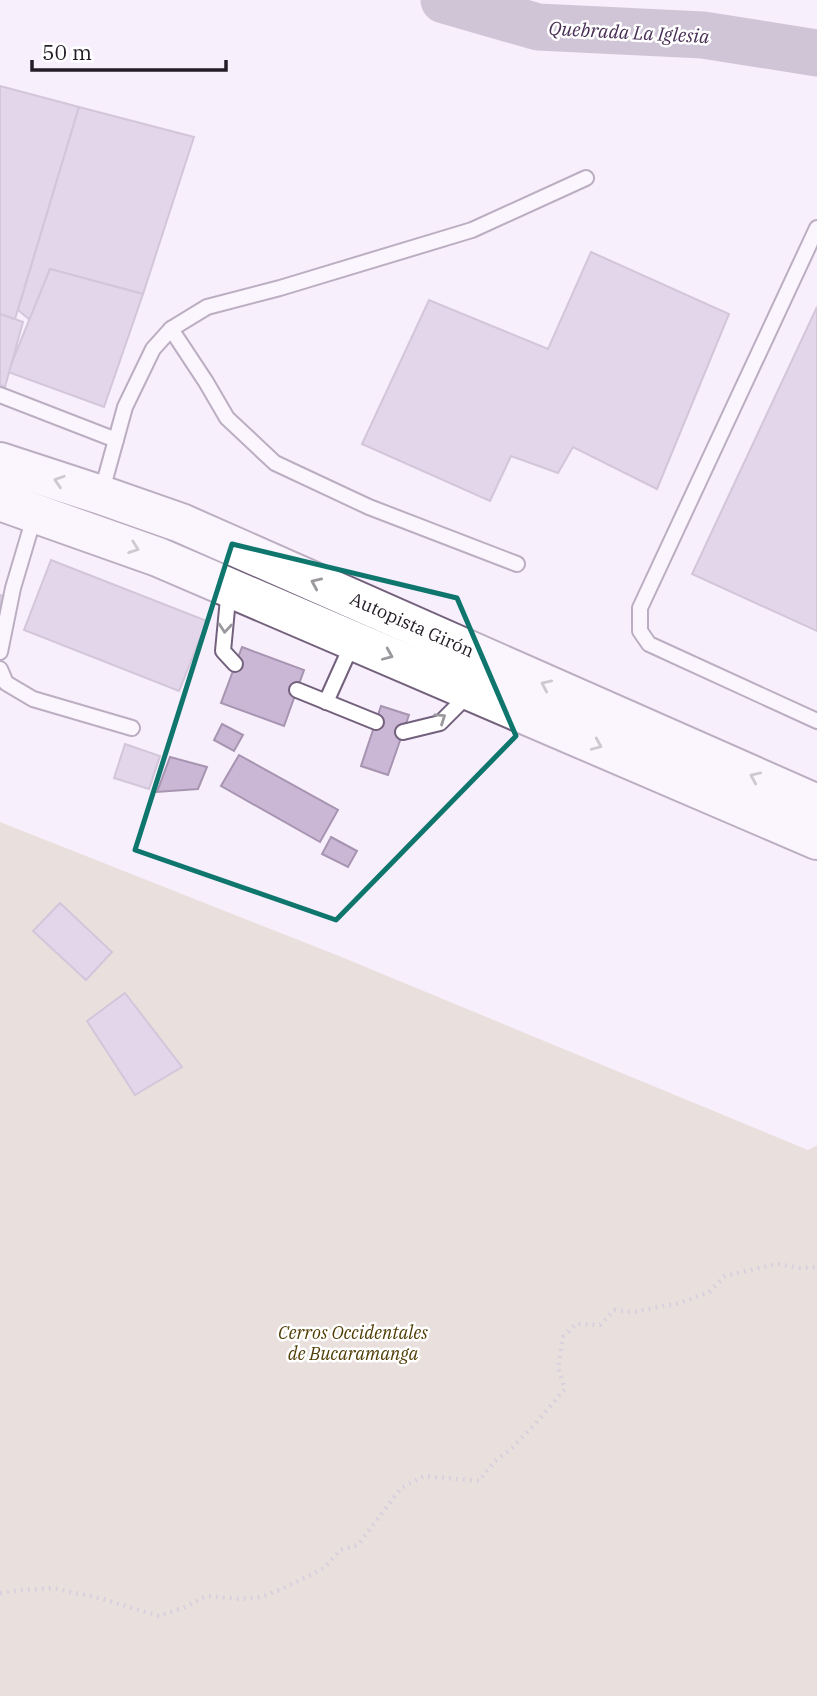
<svg xmlns="http://www.w3.org/2000/svg" width="817" height="1696" viewBox="0 0 817 1696" font-family="'IBM Plex Serif',serif">
<style>
.green{fill:#d8cfba}
.lines{fill:none;stroke-linecap:round;stroke-linejoin:round}
.river{stroke:#a190aa;stroke-width:47}
.building{fill:#cab7d5;stroke:#a794b1;stroke-width:2}
.service-casing{stroke:#72607c;stroke-width:18}
.trunk-casing{stroke:#72607c;stroke-width:42}
.path{stroke:#b4acb9;stroke-width:4.5;stroke-dasharray:2 5;stroke-linecap:butt}
.service{stroke:#fff;stroke-width:14}
.trunk{stroke:#fff;stroke-width:38}
.oneway{stroke:#9c999e}
.marked{fill:none;stroke:#0f766e;stroke-width:5;stroke-linejoin:round}
.labels{text-anchor:middle;stroke-width:5;stroke-linejoin:round;paint-order:stroke}
.street-label{font-size:18px;fill:#241d28;stroke:#fff}
.park-label{font-size:18px;font-style:italic;fill:#513d06;stroke:#fff}
.water-label{font-size:19px;font-style:italic;fill:#482e55;stroke:#fff}
</style>
<rect width="100%" height="100%" fill="#f7effc"/>
<polygon class="green" points="0,822 339,956 808,1150 817,1145 817,1696 0,1696"/>
<g class="lines">
<polyline class="river" points="444,0 538,27 703,35 817,53"/>
</g>
<g class="building">
<polygon points="0,86 79,107 15,319 0,314"/>
<polygon points="79,107 194,137 143,294 50,269 30,320 18,310"/>
<polygon points="591,252 729,314 657,489 573,447 558,473 511,456 490,501 362,444 429,300 548,349"/>
<polygon points="50,269 143,294 104,407 8,372"/>
<polygon points="817,307 817,631 692,574"/>
<polygon points="0,314 23,322 5,387 0,385"/>
<polygon points="51,560 207,621 179,691 24,630"/>
<polygon points="0,595 9,598 0,622"/>
<polygon points="242,647 304,670 284,726 221,703"/>
<polygon points="381,706 409,715 388,775 361,766"/>
<polygon points="222,724 243,735 234,751 214,740"/>
<polygon points="125,744 160,756 149,789 114,778"/>
<polygon points="239,755 338,810 320,842 221,786"/>
<polygon points="170,757 207,767 198,789 157,792"/>
<polygon points="331,837 357,851 348,867 322,854"/>
<polygon points="60,903 112,952 86,980 33,931"/>
<polygon points="125,993 182,1067 135,1095 87,1021"/>
</g>
<g class="lines">
<g class="service-casing">
<g id="service">
<polyline points="817,228 640,608 640,631 649,644 817,721"/>
<polyline points="171,329 207,307 280,288 472,230 586,178"/>
<polyline points="0,395 116,440"/>
<polyline points="101,494 125,407 153,349 171,329 206,382 227,418 275,463 369,507 517,564"/>
<polyline points="229,588 223,651 235,664"/>
<polyline points="0,652 13,588 35,514"/>
<polyline points="0,669 6,683 33,699 132,728"/>
<polyline points="297,690 376,722"/>
<polyline points="326,702 353,642"/>
<polyline points="403,732 440,723 469,694"/>
</g>
</g>
<g class="trunk-casing">
<g id="trunk">
<polyline points="0,462 101,495 181,523 817,804"/>
<polyline points="0,501 158,557 817,840"/>
</g>
</g>
<polyline class="path" points="0,1593 21,1590 53,1588 103,1599 159,1616 185,1607 206,1596 240,1599 261,1597 282,1589 324,1568 340,1550 358,1545 401,1488 424,1476 479,1481 495,1461 512,1448 536,1423 565,1389 558,1368 563,1337 576,1324 600,1325 614,1310 633,1312 680,1303 709,1292 725,1276 777,1264 800,1268 817,1267"/>
<use href="#service" class="service"/>
<use href="#trunk" class="trunk"/>
</g>
<defs><path id="oneway-chevron" d="M-2-3.5L2.5 0L-2 3.5" fill="none" stroke-width="1.6" stroke-linecap="round" stroke-linejoin="round" transform="scale(1.75)"/></defs>
<g class="oneway">
<use href="#oneway-chevron" transform="translate(59 481) rotate(-162)"/>
<use href="#oneway-chevron" transform="translate(134 548) rotate(20)"/>
<use href="#oneway-chevron" transform="translate(316 583) rotate(-156)"/>
<use href="#oneway-chevron" transform="translate(225 628) rotate(95)"/>
<use href="#oneway-chevron" transform="translate(388 655) rotate(23)"/>
<use href="#oneway-chevron" transform="translate(546 685) rotate(-156)"/>
<use href="#oneway-chevron" transform="translate(441 718) rotate(-34)"/>
<use href="#oneway-chevron" transform="translate(597 745) rotate(23)"/>
<use href="#oneway-chevron" transform="translate(755 777) rotate(-156)"/>
</g>
<path d="M0 0H817V1696H0ZM 232,544 L 457,598 L 516,736 L 336,920 L 135,850 Z" fill="#f7effc" fill-opacity=".55" fill-rule="evenodd"/>
<path class="marked" d="M 232,544 L 457,598 L 516,736 L 336,920 L 135,850 Z"/>
<g class="labels">
<g class="street-label">
<text transform="translate(412 625) rotate(24)" y="6">Autopista Girón</text>
</g>
<g class="park-label">
<text x="353" y="1339">Cerros Occidentales<tspan x="353" dy="21">de Bucaramanga</tspan></text>
</g>
<g class="water-label">
<text transform="translate(629 32) rotate(3)" y="7">Quebrada La Iglesia</text>
</g>
</g>
<path d="M32 60v10h194v-10" fill="none" stroke="#241d28" stroke-width="3.5"/>
<text x="42" y="60" font-size="21" fill="#241d28" stroke="#ffffff" stroke-width="5" paint-order="stroke">50 m</text>
</svg>
